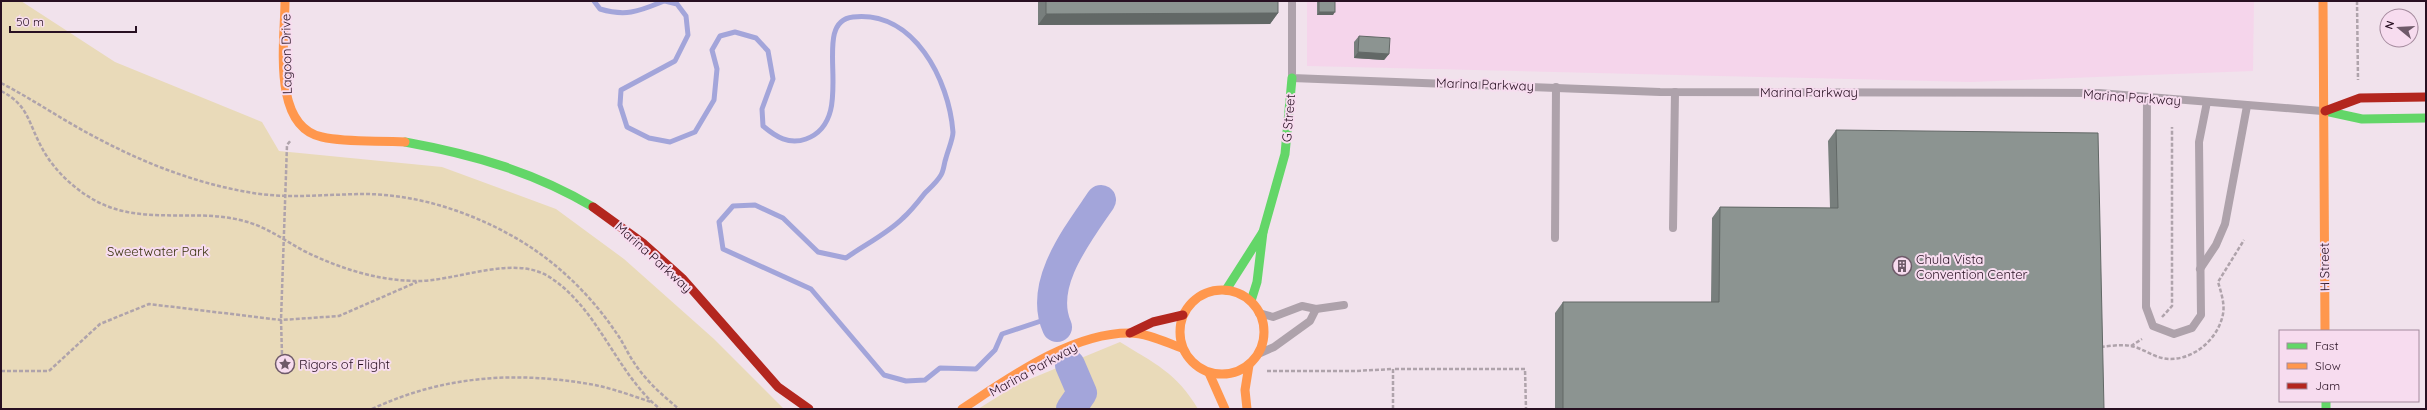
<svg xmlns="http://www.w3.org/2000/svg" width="2427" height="410" viewBox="0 0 2427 410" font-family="Quicksand,sans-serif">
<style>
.built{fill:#f5d5eb}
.green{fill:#e9dab9}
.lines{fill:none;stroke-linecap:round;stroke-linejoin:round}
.stream{stroke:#a3a5da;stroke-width:5}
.river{stroke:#a3a5da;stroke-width:30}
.path{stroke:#afa3ab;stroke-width:2.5;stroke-dasharray:4 2;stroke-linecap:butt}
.lane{stroke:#aea2ab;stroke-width:8}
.fast{stroke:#63d668;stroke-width:9}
.slow{stroke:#ff974d;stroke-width:9}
.jam{stroke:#b3261e;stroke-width:9}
.wall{fill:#787f7d}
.shaded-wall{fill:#626866}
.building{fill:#8c9491;stroke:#626866}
.labels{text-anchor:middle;stroke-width:4;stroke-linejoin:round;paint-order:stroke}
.street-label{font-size:13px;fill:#281022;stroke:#f7dcef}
.park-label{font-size:13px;fill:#38310c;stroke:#f7dcef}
.poi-label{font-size:13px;fill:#281022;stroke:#f7dcef;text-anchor:start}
</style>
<rect width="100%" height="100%" fill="#f1e2ec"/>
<polygon class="built" points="1307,1 2254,1 2253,71 1971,82 1307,66"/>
<g class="green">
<polygon points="1,1 21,1 115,62 262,122 279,151 442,167 556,209 624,259 714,339 784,409 1,409"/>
<path d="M 1120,342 C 1154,363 1177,373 1198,409 L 978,409 L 1018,384 Z"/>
</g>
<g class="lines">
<g class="stream">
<path d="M 594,1 L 600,9 C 627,17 639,11 664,1"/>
<path d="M 665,1 L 677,4 L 686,16 L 688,35 L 675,61 L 621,90 L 620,105 L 627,127 L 649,138 L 670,142 L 695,132 L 714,100 L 717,69 L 712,50 L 720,36 L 735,32 L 756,38 L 768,51 L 773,79 L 762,109 L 763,126 C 776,137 789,145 806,139 C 861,119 807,22 853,17 C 914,10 949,80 953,132 C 953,139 948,150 946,158 C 944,163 944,170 941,175 C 937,182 930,188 925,193 C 918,202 911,211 903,218 C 887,234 864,245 846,258 L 818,252 L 783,218 L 755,205 L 733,206 L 719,222 L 723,249 L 811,289 L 884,375 L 906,381 L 925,380 L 940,368 L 976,369 L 995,350 L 1002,334 L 1053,317"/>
</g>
<g class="river">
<path d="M 1057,327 C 1038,284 1078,234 1101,200"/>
<polyline points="1070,365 1082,393 1071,409"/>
</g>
<g class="path">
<polyline points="2357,1 2358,80"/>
<path d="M 1,83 C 34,100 64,121 97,138 C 146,164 198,184 253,193 C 291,199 329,194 367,194 C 419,195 470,212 514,237 C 555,260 591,295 617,334 C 623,342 627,352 633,361 C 645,380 662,395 679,409"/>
<path d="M 1,91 C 29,105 28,123 42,148 C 54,171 78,193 102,204 C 146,224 194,209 240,220 C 266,226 282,239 304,251 C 339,268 375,280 415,281 C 456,282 515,253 551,278 C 600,311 616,373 660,409"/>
<polyline points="2162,317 2172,306 2172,127"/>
<polyline points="2131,346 2142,339"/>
<path d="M 2101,347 C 2110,346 2122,344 2131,346 C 2142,348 2152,356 2162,358 C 2189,364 2218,341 2223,314 C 2225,304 2221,292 2218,282 L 2244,240"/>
<polyline points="282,354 281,320 287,145 291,140"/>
<polyline points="1,371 49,371 100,324 149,304 281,320 339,316 417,282"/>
<polyline points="1267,371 1355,371 1393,369"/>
<path d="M 372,409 C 445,375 517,371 595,385 C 614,389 633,396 651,402"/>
<polyline points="1393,409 1393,369 1525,369 1526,409"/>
</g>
<g class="lane">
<polyline points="1292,1 1292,78 1660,92 2099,93 2322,111"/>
<polyline points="2147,97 2146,307 2153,326 2174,334 2192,328 2201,315 2199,142 2207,102"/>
<polyline points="1673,228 1675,92"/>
<polyline points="1555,238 1556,87"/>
<polyline points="2200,269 2216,245 2225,224 2247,106"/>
<polyline points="1316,309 1344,305"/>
<polyline points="1258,354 1274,347 1310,321 1316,309 1302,306 1273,317 1259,313"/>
</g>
<g class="fast">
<polyline points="2325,111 2362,119 2426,118"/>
<path d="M 405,142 C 471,154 535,172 593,207"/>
<polyline points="1263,232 1285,154 1292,78"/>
<polyline points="1226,290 1263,232 1257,282 1251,301"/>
<polyline points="2326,401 2326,409"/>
</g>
<g class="slow">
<path d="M 285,1 C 285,40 271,126 322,137 C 349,143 378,140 405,142"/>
<polyline points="2323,1 2325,331"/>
<circle cx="1222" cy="332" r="42"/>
<polyline points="1209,373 1225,409"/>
<path d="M 962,409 C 1009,378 1071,333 1129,333 C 1147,333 1165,342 1182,348"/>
<polyline points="1247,409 1245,390 1249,365"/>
</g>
<g class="jam">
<polyline points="2325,111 2360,98 2426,97"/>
<polyline points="593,207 644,244 682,278 778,387 809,409"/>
<polyline points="1130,333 1153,322 1183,315"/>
</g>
</g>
<g class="wall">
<polygon points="1038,1 1278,1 1278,13 1270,24 1038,25"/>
<polygon points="1317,1 1335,1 1333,15 1317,15"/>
<polygon points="1359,36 1389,54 1384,60 1354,58 1354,42"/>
<polygon points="1836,130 2104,409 1555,409 1555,313 1563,302 1711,302 1712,218 1720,207 1830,208 1828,141"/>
</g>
<g class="shaded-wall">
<polygon points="1319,12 1335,12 1333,15 1317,15"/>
<polygon points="1278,13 1270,24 1038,25 1046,14"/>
<polygon points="1358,52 1389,54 1384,60 1354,58"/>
</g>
<g class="building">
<polygon points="1046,1 1278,1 1278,13 1046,14"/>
<rect x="1319" y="1" width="16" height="11"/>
<polygon points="1359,36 1390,38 1389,54 1358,52"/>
<polygon points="1836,130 2098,133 2104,409 1563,409 1563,302 1719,302 1720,207 1838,208"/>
</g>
<defs>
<g id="building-ring" transform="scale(1)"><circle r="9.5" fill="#f7dcef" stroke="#6e5a69" stroke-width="1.5"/><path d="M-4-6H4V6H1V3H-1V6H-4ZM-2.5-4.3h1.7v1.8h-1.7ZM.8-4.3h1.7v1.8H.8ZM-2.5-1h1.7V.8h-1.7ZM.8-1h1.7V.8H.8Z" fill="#6e5a69"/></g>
<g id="sight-ring" transform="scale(1)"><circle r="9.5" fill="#f7dcef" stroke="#6e5a69" stroke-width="1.5"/><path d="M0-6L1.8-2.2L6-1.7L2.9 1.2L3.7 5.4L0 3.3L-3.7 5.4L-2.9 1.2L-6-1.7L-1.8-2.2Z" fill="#6e5a69"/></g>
</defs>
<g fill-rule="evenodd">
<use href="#building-ring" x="1902" y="266"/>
<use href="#sight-ring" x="285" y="364"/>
</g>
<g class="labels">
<g class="street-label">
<text transform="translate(286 54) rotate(-91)" y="5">Lagoon Drive</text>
<text transform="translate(1485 84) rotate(2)" y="5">Marina Parkway</text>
<text x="1809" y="97">Marina Parkway</text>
<text transform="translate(2132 97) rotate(4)" y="5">Marina Parkway</text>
<text transform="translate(1288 118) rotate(-85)" y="5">G Street</text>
<text transform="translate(654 257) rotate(42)" y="5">Marina Parkway</text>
<text transform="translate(2324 267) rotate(-91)" y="5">H Street</text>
<text transform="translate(1033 369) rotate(-29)" y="5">Marina Parkway</text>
</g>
<g class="park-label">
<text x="158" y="256">Sweetwater Park</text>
</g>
<g class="poi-label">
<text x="1916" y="264">Chula Vista<tspan x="1916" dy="15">Convention Center</tspan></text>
<text x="299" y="369">Rigors of Flight</text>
</g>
</g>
<rect width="2427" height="410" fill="none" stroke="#281022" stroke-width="4"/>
<rect x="2279" y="330" width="140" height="72" fill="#f7dcef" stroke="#a48a9d"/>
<rect x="2287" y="343" width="20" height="6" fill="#63d668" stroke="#a48a9d"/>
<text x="2315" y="350" font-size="12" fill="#281022">Fast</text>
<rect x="2287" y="363" width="20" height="6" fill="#ff974d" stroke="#a48a9d"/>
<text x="2315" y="370" font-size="12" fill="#281022">Slow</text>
<rect x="2287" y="383" width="20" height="6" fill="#b3261e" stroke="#a48a9d"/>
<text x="2315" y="390" font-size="12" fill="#281022">Jam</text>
<g transform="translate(2399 28) rotate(288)"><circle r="19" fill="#f7dcef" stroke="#a48a9d"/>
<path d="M0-3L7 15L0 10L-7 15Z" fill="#6e5a69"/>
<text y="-6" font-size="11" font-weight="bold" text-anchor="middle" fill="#281022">N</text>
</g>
<path d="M10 26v6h126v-6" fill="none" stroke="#281022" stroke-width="2"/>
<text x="16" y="26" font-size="12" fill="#281022" stroke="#f7dcef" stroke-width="3" paint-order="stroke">50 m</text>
</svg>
